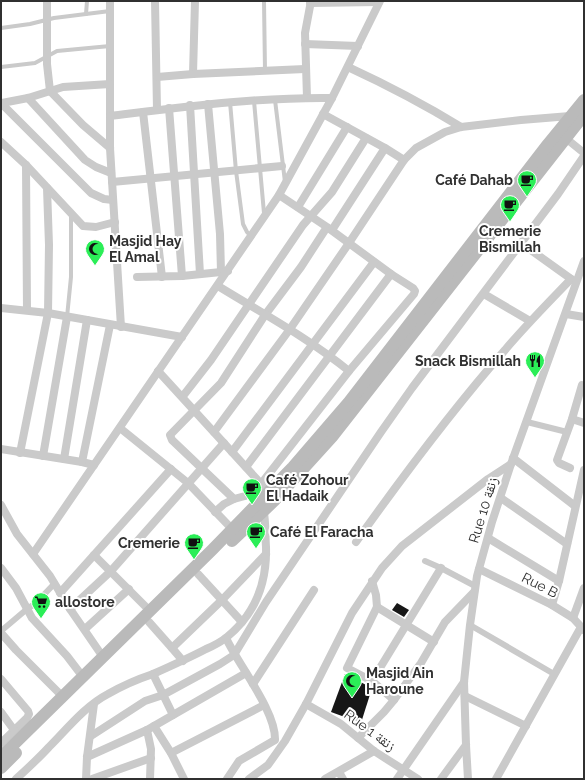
<svg xmlns="http://www.w3.org/2000/svg" width="585" height="780" viewBox="0 0 585 780" font-family="Raleway,'Noto Naskh Arabic',sans-serif">
<style>
.building{fill:#171717}
.lines{fill:none;stroke-linecap:round;stroke-linejoin:round}
.service{stroke:#cacaca;stroke-width:4}
.pedestrian{stroke:#cacaca;stroke-width:6}
.minor{stroke:#cacaca;stroke-width:8}
.secondary{stroke:#bababa;stroke-width:12}
.labels{text-anchor:middle;stroke-width:4;stroke-linejoin:round;paint-order:stroke}
.poi-label{font-size:14px;font-weight:bold;fill:#303030;stroke:#fff;text-anchor:start}
.street-label{font-size:14px;fill:#303030;stroke:#fff}
</style>
<rect width="100%" height="100%" fill="#fff"/>
<g class="building">
<polygon points="397,603 409,610 404,617 392,610"/>
<polygon points="345,674 372,688 361,723 331,712"/>
</g>
<g class="lines">
<g class="service">
<polyline points="264,1 265,71"/>
<polyline points="86,14 87,1"/>
<polyline points="1,28 30,24 54,18 110,11"/>
<polyline points="1,67 35,63 57,51 110,46"/>
<polyline points="275,100 285,182"/>
<polyline points="254,101 264,213"/>
<polyline points="230,102 236,171 243,224 247,232 251,236"/>
<polyline points="67,317 71,277 71,214"/>
</g>
<g class="pedestrian">
<polyline points="527,422 567,432"/>
<polyline points="425,561 441,568 475,586"/>
<polyline points="470,625 554,674"/>
<polyline points="1,631 27,609 36,603 55,583"/>
</g>
<g class="minor">
<polyline points="47,1 47,64 50,91 83,125 110,148"/>
<polyline points="110,1 110,148 121,327"/>
<polyline points="155,1 157,110"/>
<polyline points="310,3 379,2"/>
<polyline points="305,44 358,46"/>
<path d="M 348,67 C 387,85 425,105 461,127"/>
<polyline points="193,74 195,1"/>
<polyline points="157,77 193,74 305,69"/>
<polyline points="28,98 85,160 96,167 111,173"/>
<polyline points="307,98 305,33 311,1"/>
<polyline points="1,103 91,193 104,199 113,200"/>
<polyline points="2,103 28,98 63,87 110,84"/>
<polyline points="208,104 220,234 221,272 228,271"/>
<polyline points="190,105 200,274"/>
<polyline points="169,108 182,276"/>
<polyline points="143,112 162,277"/>
<polyline points="323,114 385,148 404,160"/>
<path d="M 110,116 C 184,107 257,97 332,98"/>
<polyline points="563,136 584,153"/>
<polyline points="1,142 26,165 83,226 96,227 115,222"/>
<polyline points="26,165 27,310"/>
<polyline points="112,182 282,166"/>
<polyline points="279,195 327,227 391,274 413,288 415,291 414,294 349,371 261,484 245,496 234,499 172,440 170,435 221,383 265,315 301,267 327,227"/>
<polyline points="298,207 347,127"/>
<polyline points="332,230 385,148"/>
<polyline points="521,243 574,281"/>
<polyline points="137,277 182,276 221,272"/>
<path d="M 218,286 C 262,313 308,338 349,371"/>
<polyline points="484,294 530,321"/>
<polyline points="1,308 48,313 182,337"/>
<polyline points="566,314 584,317"/>
<polyline points="158,371 264,487"/>
<polyline points="183,396 211,360 303,225 332,192 366,138"/>
<polyline points="572,419 584,423"/>
<polyline points="120,428 188,483 232,529"/>
<polyline points="214,432 290,329 349,243 404,160 416,148 445,132 461,127 521,120 570,116"/>
<polyline points="1,449 82,462 94,465"/>
<polyline points="232,452 374,262"/>
<polyline points="20,453 48,313 49,245 47,188"/>
<polyline points="43,456 67,317"/>
<polyline points="513,458 575,506"/>
<polyline points="64,459 87,320"/>
<polyline points="82,462 110,325"/>
<polyline points="246,467 391,274"/>
<polyline points="570,468 559,463 557,460 572,419 582,385"/>
<polyline points="501,498 567,544"/>
<polyline points="1,505 17,534 50,576 70,609 103,657"/>
<polyline points="215,512 224,504 234,499"/>
<polyline points="488,538 559,581"/>
<path d="M 356,542 C 403,476 452,410 505,350 C 526,325 549,302 571,279"/>
<polyline points="33,554 279,195 332,98 380,1"/>
<polyline points="94,555 150,611"/>
<polyline points="1,568 16,588 32,618 67,656 83,677"/>
<polyline points="479,569 552,605 573,618 584,630"/>
<polyline points="198,574 242,622"/>
<polyline points="372,581 376,595 377,607 347,668 372,681 394,700"/>
<polyline points="60,593 171,469"/>
<polyline points="552,605 559,581 584,470"/>
<polyline points="377,607 434,642"/>
<polyline points="70,609 111,571 224,443"/>
<polyline points="573,618 584,588"/>
<polyline points="149,622 172,648 183,661"/>
<polyline points="85,629 129,589"/>
<polyline points="1,633 16,650 63,697"/>
<path d="M 226,638 C 239,666 276,711 275,740 L 239,761 L 227,779"/>
<polyline points="172,648 222,600 266,554"/>
<path d="M 153,674 C 171,666 189,658 206,649 C 213,646 221,642 227,637 C 255,614 267,583 266,547 C 265,534 266,520 263,507"/>
<polyline points="1,679 28,711 29,714 27,718 1,743"/>
<polyline points="372,681 441,568"/>
<polyline points="253,684 314,590"/>
<polyline points="465,696 526,726"/>
<polyline points="306,704 341,724 374,751 418,779"/>
<polyline points="1,712 14,730"/>
<polyline points="154,726 171,753 184,779"/>
<polyline points="147,730 151,749 150,779"/>
<polyline points="91,736 145,701 163,695 220,664 234,655 266,602 381,432 412,388 558,194 584,156"/>
<polyline points="358,738 384,712 394,700 421,663 445,622 474,592"/>
<polyline points="171,753 264,705"/>
<polyline points="87,757 147,730 246,673"/>
<polyline points="339,772 343,779"/>
<path d="M 16,779 C 27,769 39,758 49,747 C 67,729 85,706 108,694 C 122,686 138,679 153,674 L 173,715"/>
<polyline points="86,779 87,757 94,704"/>
<polyline points="92,779 151,758"/>
<polyline points="249,779 268,765 285,741 306,704 352,613 382,568 402,546 488,479 511,464"/>
<polyline points="325,779 374,751"/>
<polyline points="397,779 464,682"/>
<polyline points="441,779 466,745"/>
<polyline points="468,779 466,745 464,682 470,625 477,576 492,522 511,464 584,261"/>
<polyline points="496,779 581,627"/>
</g>
<g class="secondary">
<polyline points="232,541 274,501 332,437 584,115"/>
<polyline points="1,757 212,550 293,467 349,402 548,144 584,100"/>
<polyline points="1,768 16,753"/>
</g>
</g>
<defs>
<g id="cafe-pin" transform="scale(1)"><path d="M0 17L-7.5 6A9.5 9.5 0 1 1 7.5 6Z" fill="#2bee57" stroke="#fff"/><path d="M-5.5-4.5H6V0H3Q3 3.5 0 3.5H-2.5Q-5.5 3.5-5.5 0ZM3-3.2v2h1.7v-2ZM-6 4.5H4V6H-6Z" fill="#111"/></g>
<g id="mosque-pin" transform="scale(1)"><path d="M0 17L-7.5 6A9.5 9.5 0 1 1 7.5 6Z" fill="#2bee57" stroke="#fff"/><path d="M3.5-4.9A6 6 0 1 0 3.5 4.9A5 5 0 1 1 3.5-4.9Z" fill="#111"/></g>
<g id="restaurant-pin" transform="scale(1)"><path d="M0 17L-7.5 6A9.5 9.5 0 1 1 7.5 6Z" fill="#2bee57" stroke="#fff"/><path d="M-5-6h1v4h1v-4h1v4h1v-4h1v5L-1.5 .5V6h-2V.5L-5-1ZM5-6V6H3V1.5H1.5Q1.5-4 5-6Z" fill="#111"/></g>
<g id="supermarket-pin" transform="scale(1)"><path d="M0 17L-7.5 6A9.5 9.5 0 1 1 7.5 6Z" fill="#2bee57" stroke="#fff"/><path d="M-6-5.5h2.5l.6 2H6L4.5 2H-2.5L-4.4-4H-6ZM-1.5 3.2a1.3 1.3 0 1 0 .1 0ZM3 3.2a1.3 1.3 0 1 0 .1 0Z" fill="#111"/></g>
</defs>
<g fill-rule="evenodd">
<use href="#cafe-pin" x="527" y="180"/>
<use href="#cafe-pin" x="510" y="205"/>
<use href="#mosque-pin" x="95" y="249"/>
<use href="#restaurant-pin" x="535" y="361"/>
<use href="#cafe-pin" x="252" y="488"/>
<use href="#cafe-pin" x="256" y="532"/>
<use href="#cafe-pin" x="194" y="543"/>
<use href="#supermarket-pin" x="41" y="602"/>
<use href="#mosque-pin" x="352" y="681"/>
</g>
<g class="labels">
<g class="poi-label">
<text x="513" y="185" text-anchor="end">Café Dahab</text>
<text x="510" y="236" text-anchor="middle">Cremerie<tspan x="510" dy="16">Bismillah</tspan></text>
<text x="109" y="246">Masjid Hay<tspan x="109" dy="16">El Amal</tspan></text>
<text x="521" y="366" text-anchor="end">Snack Bismillah</text>
<text x="266" y="485">Café Zohour<tspan x="266" dy="16">El Hadaik</tspan></text>
<text x="270" y="537">Café El Faracha</text>
<text x="180" y="548" text-anchor="end">Cremerie</text>
<text x="55" y="607">allostore</text>
<text x="366" y="678">Masjid Ain<tspan x="366" dy="16">Haroune</tspan></text>
</g>
<g class="street-label">
<text transform="translate(483 510) rotate(-73)" y="5">Rue 10 زنقة</text>
<text transform="translate(540 585) rotate(27)" y="5">Rue B</text>
<text transform="translate(370 730) rotate(36)" y="5">Rue 1 زنقة</text>
</g>
</g>
<rect width="585" height="780" fill="none" stroke="#303030" stroke-width="4"/>
</svg>
